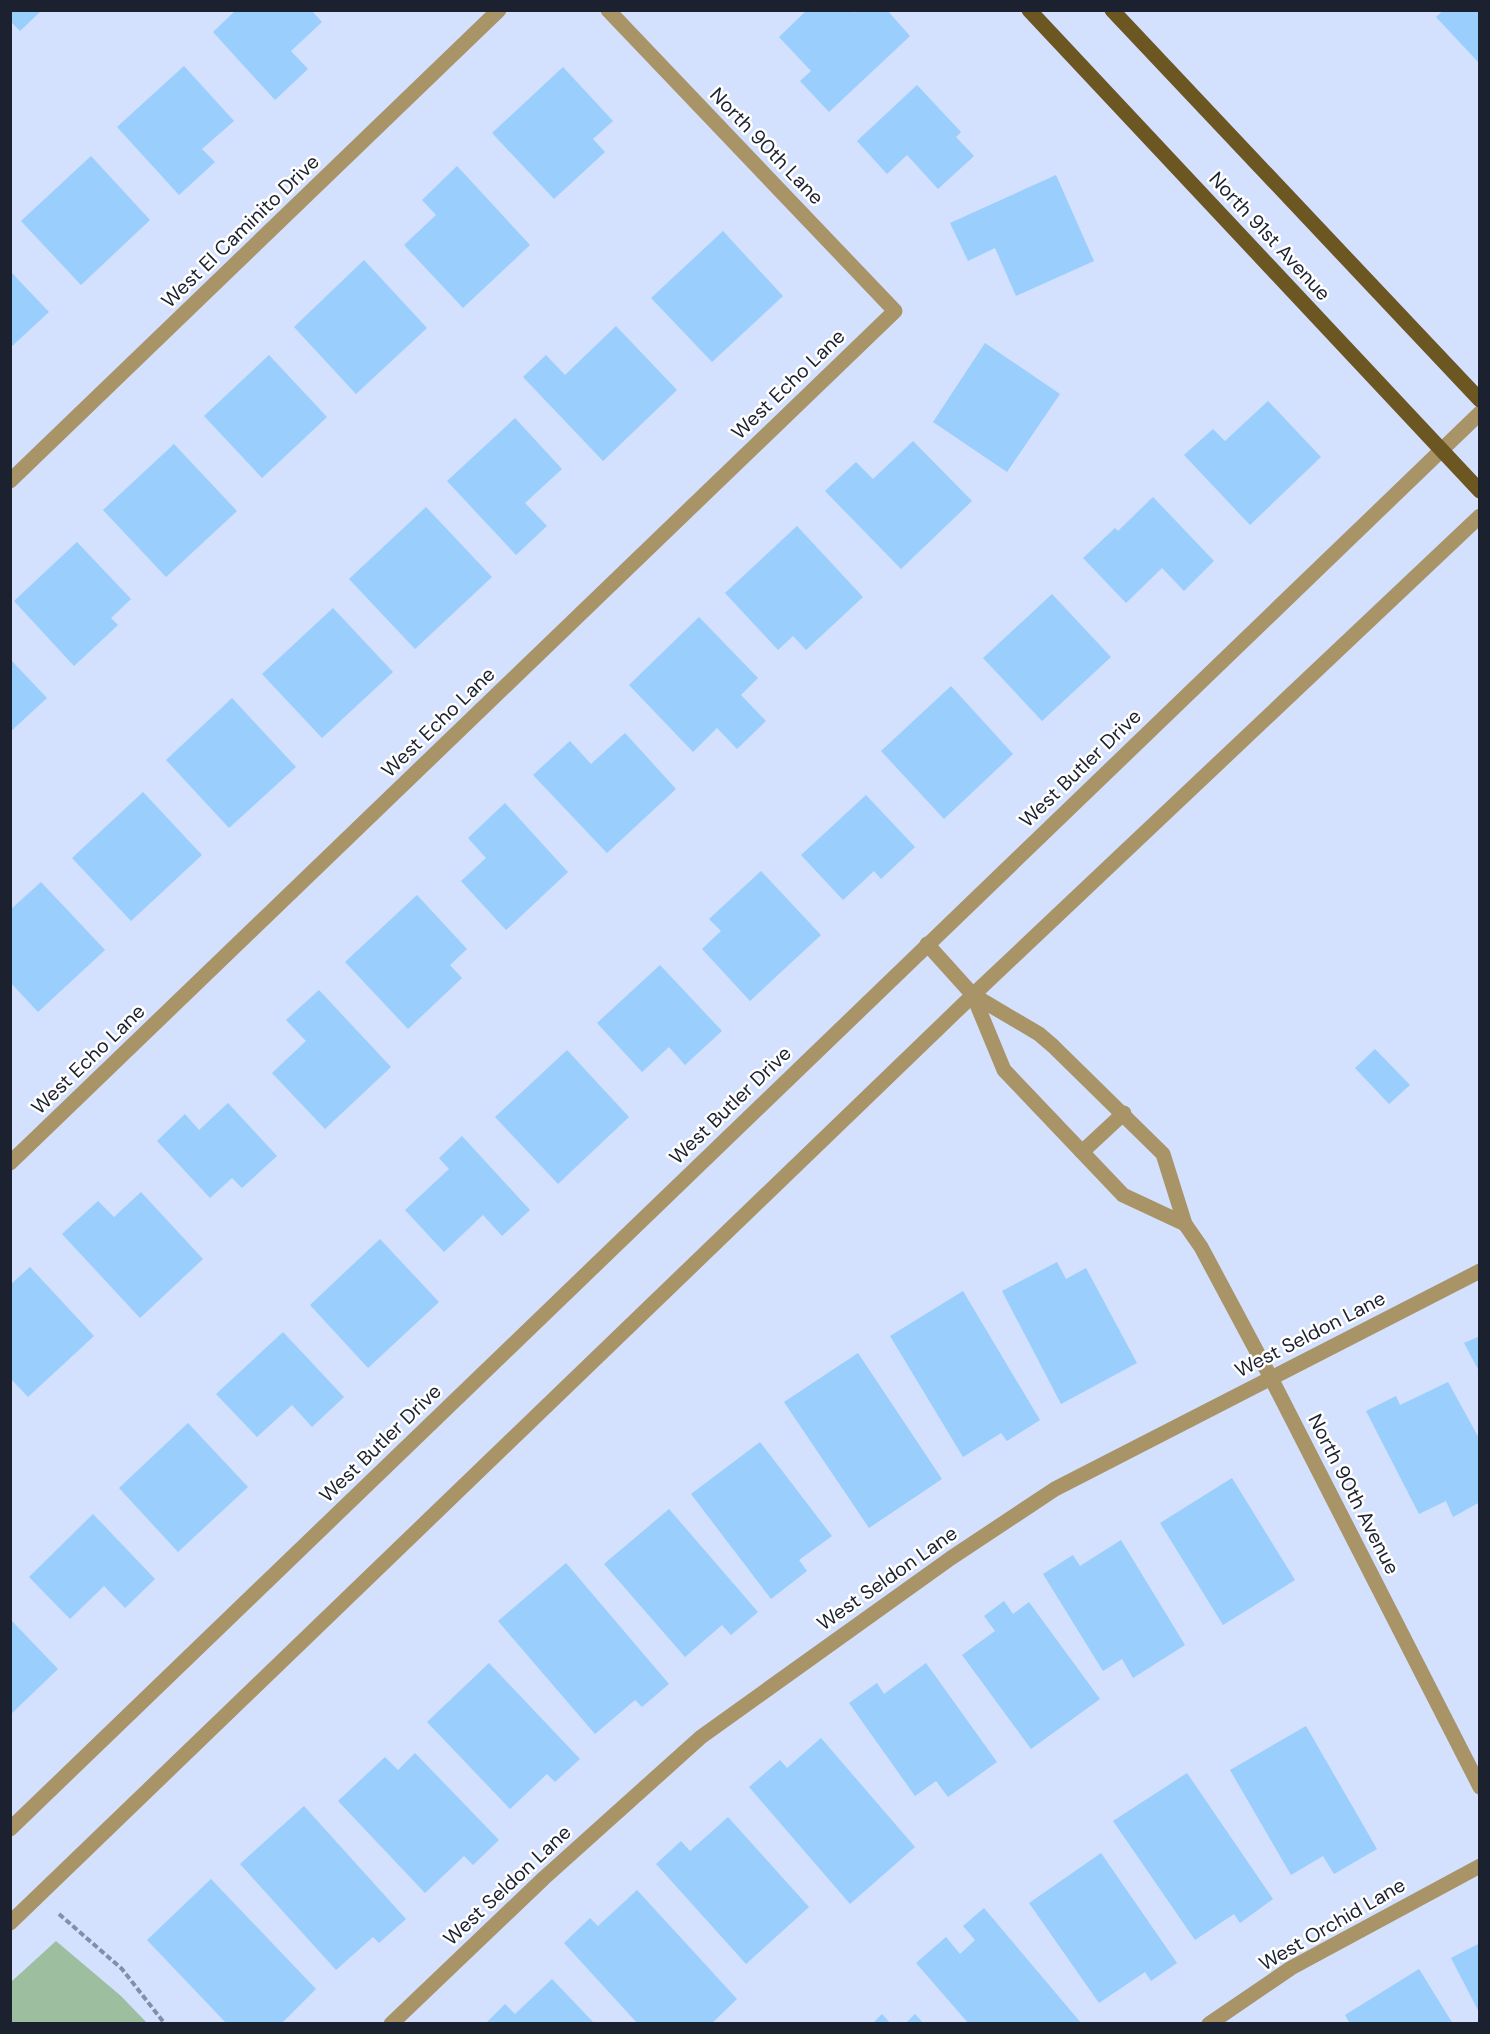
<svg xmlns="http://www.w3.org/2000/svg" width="1490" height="2034" font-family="'DM Sans',sans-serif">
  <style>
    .green { fill: #9ebf9f }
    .building { fill: #9acefd }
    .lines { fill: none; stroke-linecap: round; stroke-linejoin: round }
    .path { stroke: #848ea5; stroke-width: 4; stroke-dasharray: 6 3; stroke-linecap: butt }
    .minor { stroke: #a89467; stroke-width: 15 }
    .major { stroke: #6c5723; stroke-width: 15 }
    .labels { text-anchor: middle; stroke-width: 5; stroke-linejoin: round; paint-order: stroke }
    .street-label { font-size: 20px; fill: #1b212f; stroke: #fff }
  </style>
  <rect width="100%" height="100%" fill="#d3e0fe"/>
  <polygon class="green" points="56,1941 121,1996 147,2023 11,2023 11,1982"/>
  <g class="building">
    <polygon points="10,10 42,10 20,31 10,21"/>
    <polygon points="236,10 311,10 322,22 291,51 308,69 275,100 213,32"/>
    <polygon points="807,10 852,10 854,13 857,10 887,10 910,36 829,112 800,81 811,71 779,37"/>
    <polygon points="1444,10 1480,10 1480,64 1436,17"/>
    <polygon points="184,66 234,121 202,149 215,162 179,195 117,127"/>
    <polygon points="563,67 613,121 593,139 605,152 554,199 492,133"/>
    <polygon points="917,85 961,132 956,137 974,156 938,189 907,155 887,174 857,141"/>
    <polygon points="91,156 150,220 81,285 21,221"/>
    <polygon points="457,166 530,245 463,308 404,245 436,215 422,200"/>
    <polygon points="1056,175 1094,261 1016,296 995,248 968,261 950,223"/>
    <polygon points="723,231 783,296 712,362 651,298"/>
    <polygon points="364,260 427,328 356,394 294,327"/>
    <polygon points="10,271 49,312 10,348"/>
    <polygon points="616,326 677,390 603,461 523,377 546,355 565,375"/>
    <polygon points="985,343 1060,394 1007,472 933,422"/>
    <polygon points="269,355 327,417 262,478 204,416"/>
    <polygon points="1268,401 1321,457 1250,525 1184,455 1213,429 1225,441"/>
    <polygon points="515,418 562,469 525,503 547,526 516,555 447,481"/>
    <polygon points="913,441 972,501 901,569 825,491 856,462 873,479"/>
    <polygon points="174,444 237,511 166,577 103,510"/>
    <polygon points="1153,497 1214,561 1184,591 1162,568 1126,603 1083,558 1115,528 1118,531"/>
    <polygon points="426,507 492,577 415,649 349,579"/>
    <polygon points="797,526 863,597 806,650 793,636 778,650 725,593"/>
    <polygon points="77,542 131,599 111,618 118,625 74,666 14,601"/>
    <polygon points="1052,594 1111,657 1042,721 983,658"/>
    <polygon points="333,608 393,672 322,738 262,674"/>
    <polygon points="699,617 758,678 741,695 766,721 737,749 717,728 693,752 629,685"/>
    <polygon points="10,659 47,698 10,732"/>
    <polygon points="951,686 1013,754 944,819 881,751"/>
    <polygon points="232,698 296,767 229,828 166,760"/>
    <polygon points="625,733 676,789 607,853 533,775 570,741 591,764"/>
    <polygon points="143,792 202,855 131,921 72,858"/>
    <polygon points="866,795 915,847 881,879 874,871 843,900 801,855"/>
    <polygon points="505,803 568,872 506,930 461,881 486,858 468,838"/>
    <polygon points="761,871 821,935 750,1001 702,949 721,931 709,919"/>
    <polygon points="41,882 105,950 38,1012 10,982 10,910"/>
    <polygon points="417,895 467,949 450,965 462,978 408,1029 345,962"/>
    <polygon points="660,965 722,1031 685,1065 669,1047 642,1072 597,1023"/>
    <polygon points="319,990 391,1067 325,1129 272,1073 306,1041 286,1020"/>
    <polygon points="1375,1049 1410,1085 1389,1104 1355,1068"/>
    <polygon points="567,1050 629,1117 558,1184 495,1117"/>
    <polygon points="228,1103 277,1156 242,1188 232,1178 210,1198 157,1141 185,1114 199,1130"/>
    <polygon points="462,1136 530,1210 502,1236 483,1215 444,1252 405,1210 449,1169 439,1158"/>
    <polygon points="141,1192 203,1259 140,1318 62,1234 98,1201 114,1217"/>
    <polygon points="380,1239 439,1302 368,1368 310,1305"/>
    <polygon points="1057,1262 1066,1279 1086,1268 1137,1363 1061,1404 1002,1291"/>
    <polygon points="30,1267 94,1336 28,1397 10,1378 10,1285"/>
    <polygon points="963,1291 1040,1420 1007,1441 1001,1433 963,1457 890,1336"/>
    <polygon points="283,1332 344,1397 312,1427 292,1405 257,1437 216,1394"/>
    <polygon points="1480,1336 1480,1373 1464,1343"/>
    <polygon points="858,1353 942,1479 869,1528 784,1402"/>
    <polygon points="1448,1382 1480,1440 1480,1502 1453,1517 1446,1501 1419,1514 1366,1411 1396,1396 1400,1405"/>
    <polygon points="188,1423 248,1487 178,1552 119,1488"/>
    <polygon points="760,1442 832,1536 799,1560 807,1571 771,1599 691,1494"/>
    <polygon points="1232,1478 1295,1580 1223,1625 1160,1523"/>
    <polygon points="669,1509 758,1612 731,1635 722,1625 685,1657 604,1564"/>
    <polygon points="93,1514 155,1579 125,1608 104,1586 70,1619 29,1577"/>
    <polygon points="1121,1540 1185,1645 1133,1678 1122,1659 1103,1671 1043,1574 1073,1555 1080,1566"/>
    <polygon points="566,1563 669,1684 642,1707 635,1700 595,1734 498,1621"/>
    <polygon points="1004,1601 1013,1614 1029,1602 1100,1699 1031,1749 962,1655 995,1631 984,1616"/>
    <polygon points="10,1619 58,1669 10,1715"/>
    <polygon points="489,1663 580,1759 555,1782 547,1774 510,1809 427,1722"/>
    <polygon points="926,1663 997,1762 948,1797 936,1781 915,1796 849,1703 877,1683 884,1694"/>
    <polygon points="1306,1726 1377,1849 1334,1874 1323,1856 1291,1875 1230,1770"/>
    <polygon points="821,1738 915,1847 850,1904 749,1787 780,1760 787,1768"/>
    <polygon points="415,1753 499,1840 473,1865 464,1856 425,1893 338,1801 385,1757 398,1770"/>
    <polygon points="1187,1773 1273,1899 1240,1923 1234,1914 1195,1940 1113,1821"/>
    <polygon points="304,1806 406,1919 379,1943 373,1937 336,1970 240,1864"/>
    <polygon points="728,1817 809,1907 746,1964 656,1864 681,1841 690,1851"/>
    <polygon points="1101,1853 1177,1963 1151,1981 1145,1972 1099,2003 1029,1903"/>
    <polygon points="211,1879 316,1989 281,2024 227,2024 147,1940"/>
    <polygon points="637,1890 737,1999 711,2024 638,2024 564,1943 590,1918 598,1926"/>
    <polygon points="984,1908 1082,2024 969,2024 916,1963 946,1937 960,1954 975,1940 963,1926"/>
    <polygon points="1480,1943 1480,2014 1451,1958"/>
    <polygon points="1419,1969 1453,2024 1350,2024 1345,2015"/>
    <polygon points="552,1979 595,2024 485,2024 505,2004 515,2014"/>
    <polygon points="882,2014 891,2024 872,2024"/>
    <polygon points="915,2014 924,2024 905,2024"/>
  </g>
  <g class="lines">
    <polyline class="path" points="59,1914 122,1969 165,2024"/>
    <g class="minor">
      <polyline points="10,481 499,10"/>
      <polyline points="927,944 973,995 1039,1034 1053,1046 1163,1154 1185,1224 1201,1247 1271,1378 1480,1787"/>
      <polyline points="973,995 1004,1070 1123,1195 1185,1224"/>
      <polyline points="1082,1152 1124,1113"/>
      <polyline points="10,1163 895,311 608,10"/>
      <polyline points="10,1829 1480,413"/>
      <polyline points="10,1923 973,995 1480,516"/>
      <polyline points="391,2024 544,1878 701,1737 951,1558 1055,1489 1480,1271"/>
      <polyline points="1209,2024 1291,1968 1480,1866"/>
    </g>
    <g class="major">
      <polyline points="1029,10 1480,491"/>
      <polyline points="1112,10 1480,400"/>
    </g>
  </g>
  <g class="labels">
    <g class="street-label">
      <text transform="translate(767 146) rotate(46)" y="7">North 90th Lane</text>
      <text transform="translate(240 231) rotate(-44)" y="7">West El Caminito Drive</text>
      <text transform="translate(1270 236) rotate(47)" y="7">North 91st Avenue</text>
      <text transform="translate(788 384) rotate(-44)" y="7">West Echo Lane</text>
      <text transform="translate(438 722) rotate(-44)" y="7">West Echo Lane</text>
      <text transform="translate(1080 768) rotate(-44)" y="7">West Butler Drive</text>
      <text transform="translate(88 1059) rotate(-44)" y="7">West Echo Lane</text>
      <text transform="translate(730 1105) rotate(-44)" y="7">West Butler Drive</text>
      <text transform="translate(1310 1334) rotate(-27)" y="7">West Seldon Lane</text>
      <text transform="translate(380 1443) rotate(-44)" y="7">West Butler Drive</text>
      <text transform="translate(1354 1494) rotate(63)" y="7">North 90th Avenue</text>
      <text transform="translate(887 1578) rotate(-35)" y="7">West Seldon Lane</text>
      <text transform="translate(507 1885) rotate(-43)" y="7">West Seldon Lane</text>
      <text transform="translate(1332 1924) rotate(-30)" y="7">West Orchid Lane</text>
    </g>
  </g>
  <rect width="1490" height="2034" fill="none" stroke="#1b212f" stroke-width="24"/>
</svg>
